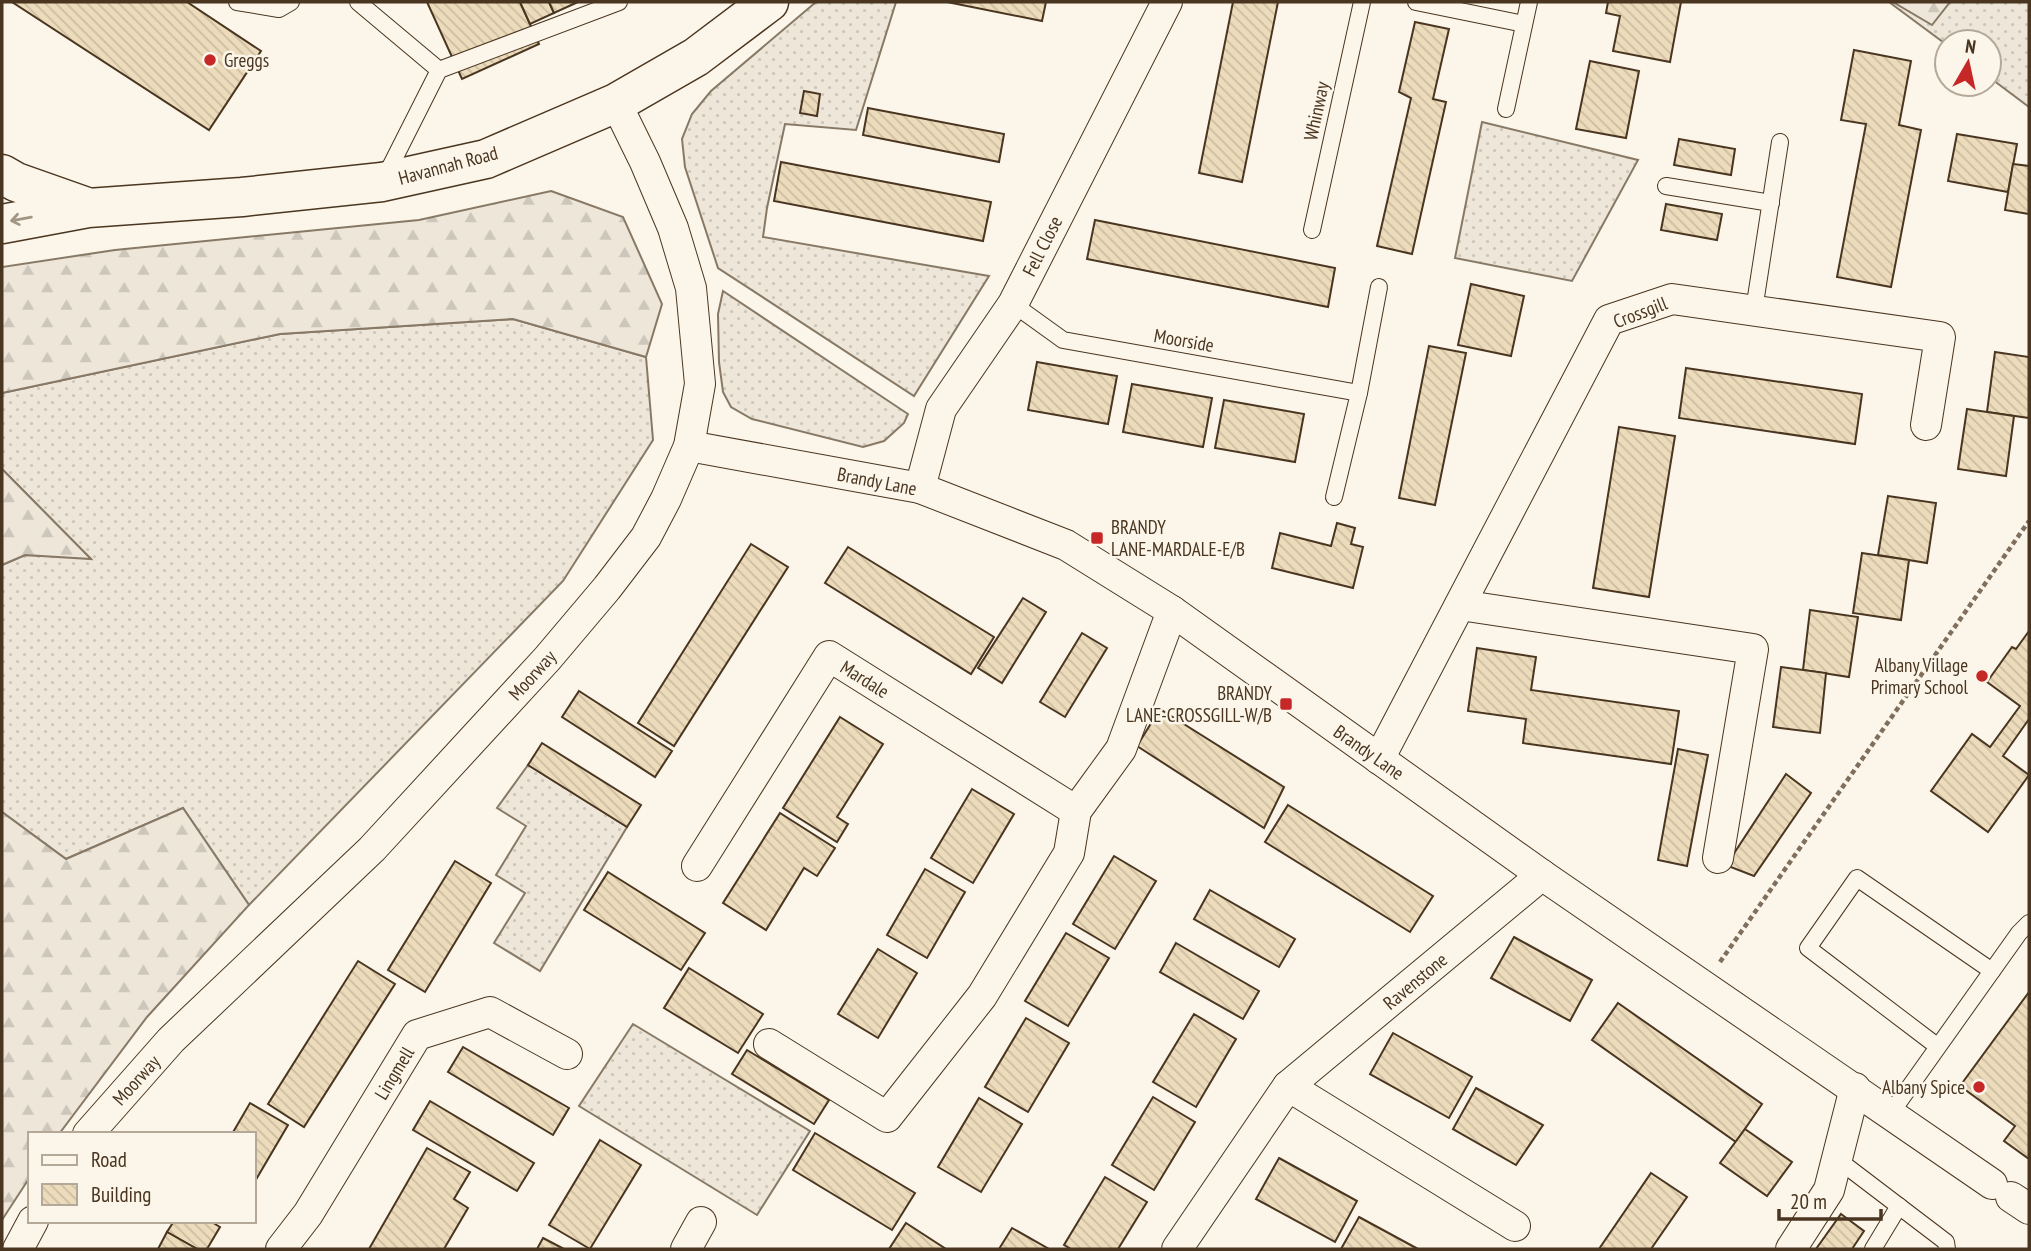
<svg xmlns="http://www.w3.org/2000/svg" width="2031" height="1251" font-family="'PT Sans Narrow',sans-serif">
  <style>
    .grass { fill: url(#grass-dots); stroke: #887966; stroke-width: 2 }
    .forest { fill: url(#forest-firs); stroke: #887966; stroke-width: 2 }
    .building { fill: url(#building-back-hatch); stroke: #4a3520; stroke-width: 2 }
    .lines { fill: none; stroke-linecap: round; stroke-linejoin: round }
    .lane-casing { stroke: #4a3520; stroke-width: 18 }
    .street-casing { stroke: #4a3520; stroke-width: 32 }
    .primary-casing { stroke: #4a3520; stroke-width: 41 }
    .path { stroke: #7f6f5c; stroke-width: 4.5; stroke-dasharray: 5 3.5; stroke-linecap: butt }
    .lane { stroke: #fbf6e9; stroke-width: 16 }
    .street { stroke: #fbf6e9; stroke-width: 30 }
    .primary { stroke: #fbf6e9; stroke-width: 38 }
    .oneway { stroke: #a29684 }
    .poi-dot { fill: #c62828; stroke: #fbf6e9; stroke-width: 2.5 }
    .labels { text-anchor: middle; stroke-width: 5; stroke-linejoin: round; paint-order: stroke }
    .poi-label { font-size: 19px; fill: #4a3520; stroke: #fbf6e9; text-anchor: end }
    .street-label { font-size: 19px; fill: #4a3520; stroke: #fbf6e9 }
  </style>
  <defs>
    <pattern id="grass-dots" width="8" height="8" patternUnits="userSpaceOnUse" patternTransform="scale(1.75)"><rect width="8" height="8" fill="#ede6d9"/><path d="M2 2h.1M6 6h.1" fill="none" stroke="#cdc6ba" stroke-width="1.8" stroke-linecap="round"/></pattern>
    <pattern id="forest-firs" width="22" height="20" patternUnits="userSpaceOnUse" patternTransform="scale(1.75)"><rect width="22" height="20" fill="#ede6d9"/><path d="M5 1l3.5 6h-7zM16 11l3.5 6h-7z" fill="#cdc6ba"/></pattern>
    <pattern id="building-back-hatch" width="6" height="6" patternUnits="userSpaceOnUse" patternTransform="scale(1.75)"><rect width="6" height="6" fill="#ecdcbc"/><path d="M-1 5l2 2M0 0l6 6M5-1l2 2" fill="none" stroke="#ccbda1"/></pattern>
  </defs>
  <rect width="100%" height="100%" fill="#fbf6e9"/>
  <g class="grass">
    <polygon points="816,2 896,2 856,130 785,124 767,208 763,237 989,276 914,396 718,268 685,167 682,139 692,114 711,91"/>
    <polygon points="1889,2 2029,2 2029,107 1989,77 1989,42 1947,42 1947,45"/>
    <polygon points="1482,122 1638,160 1572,281 1455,258"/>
    <polygon points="723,291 908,414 904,423 884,441 863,447 752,419 731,407 723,392 719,362 718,314"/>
    <polygon points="513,319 646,357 653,440 563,581 249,905 183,808 66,859 2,812 2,565 25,555 90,558 2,469 2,393 280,334"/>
    <polygon points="528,765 627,827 540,971 494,943 525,893 496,875 526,826 497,808"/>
    <polygon points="633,1024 810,1131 757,1215 579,1106"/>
  </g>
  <g class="forest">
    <polygon points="1893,2 1950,2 1932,25"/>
    <polygon points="551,191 623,217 662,304 646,357 513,319 280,334 2,393 2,267 115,250 419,220"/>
    <polygon points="2,469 91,559 25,555 2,565"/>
    <polygon points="183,808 249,905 147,1017 59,1134 30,1134 30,1177 2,1220 2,812 66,859"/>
  </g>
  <g class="building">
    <polygon points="12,2 187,2 261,51 209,130"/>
    <polygon points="427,2 520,2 539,44 462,79"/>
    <polygon points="520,2 549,2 554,13 530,24"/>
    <polygon points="549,2 578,2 554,13"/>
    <polygon points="947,2 1046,2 1042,21"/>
    <polygon points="1233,2 1278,2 1242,182 1199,173"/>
    <polygon points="1608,2 1681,2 1670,62 1613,51 1620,16 1606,13"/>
    <polygon points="1415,22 1449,29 1433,99 1446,102 1412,254 1377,246 1411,98 1399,92"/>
    <polygon points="1854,50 1911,61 1899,125 1921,130 1891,287 1837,277 1866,124 1841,120"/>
    <polygon points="1590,61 1639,71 1626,138 1576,129"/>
    <polygon points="804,91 820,94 817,116 800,113"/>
    <polygon points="868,108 1004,134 999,162 863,135"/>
    <polygon points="1957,134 2017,144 2008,192 1948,181"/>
    <polygon points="1679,139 1735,149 1731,175 1674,165"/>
    <polygon points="781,162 991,202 983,241 774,201"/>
    <polygon points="2013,164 2029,166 2029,214 2005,210"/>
    <polygon points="1666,204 1722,214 1717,240 1661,230"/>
    <polygon points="1095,220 1335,268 1328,307 1087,259"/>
    <polygon points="1471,284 1524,296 1511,356 1458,345"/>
    <polygon points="1429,346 1466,353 1435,505 1399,498"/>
    <polygon points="1995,352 2029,357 2029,418 1987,412"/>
    <polygon points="1037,362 1117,376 1108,424 1028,410"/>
    <polygon points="1686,368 1862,394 1855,444 1679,418"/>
    <polygon points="1132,384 1212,398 1203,447 1123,432"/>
    <polygon points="1224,400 1304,414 1295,462 1215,448"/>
    <polygon points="1967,409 2014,416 2006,476 1958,469"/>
    <polygon points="1619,427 1675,436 1649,597 1593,588"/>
    <polygon points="1888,496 1936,503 1927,563 1878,555"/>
    <polygon points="1337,523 1355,528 1351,544 1363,547 1353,588 1272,568 1280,533 1331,546"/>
    <polygon points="751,544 788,567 674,746 638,723"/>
    <polygon points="848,547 994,637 971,674 825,583"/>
    <polygon points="1862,553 1909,560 1901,620 1853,613"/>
    <polygon points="1023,598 1046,612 1002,683 978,668"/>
    <polygon points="1810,610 1858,617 1849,677 1803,670"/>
    <polygon points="2029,631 2029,719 2003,756 2029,775 1988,832 1931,791 1972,734 1990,747 2020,706 1987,682 2012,647 2016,649"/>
    <polygon points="1082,633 1107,648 1065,717 1040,702"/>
    <polygon points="1477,648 1536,657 1531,690 1679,711 1671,764 1523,743 1526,719 1468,711"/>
    <polygon points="1781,667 1826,673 1820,733 1773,727"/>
    <polygon points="579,691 672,751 655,777 562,717"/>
    <polygon points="1160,709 1284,787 1264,828 1137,746"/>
    <polygon points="840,717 883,744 837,817 848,824 837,842 783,808"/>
    <polygon points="542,743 641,805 627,827 528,765"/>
    <polygon points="1678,749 1708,755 1687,866 1658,860"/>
    <polygon points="1786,774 1811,793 1754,876 1728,866 1731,858"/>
    <polygon points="972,789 1014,814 973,883 931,858"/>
    <polygon points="1288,805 1433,896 1410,932 1265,842"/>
    <polygon points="780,813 835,848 817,876 804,868 766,930 723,903"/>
    <polygon points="1114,856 1156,881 1115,949 1073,924"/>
    <polygon points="455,861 491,883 425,992 388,970"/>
    <polygon points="925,869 965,892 927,958 887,935"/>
    <polygon points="608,872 705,933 681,970 584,910"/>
    <polygon points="1210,890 1295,939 1279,967 1194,919"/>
    <polygon points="1066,933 1109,958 1068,1026 1025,1001"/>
    <polygon points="1514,937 1592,980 1570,1021 1491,978"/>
    <polygon points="1176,943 1259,991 1243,1019 1160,972"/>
    <polygon points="878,949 917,973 878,1038 838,1014"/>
    <polygon points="358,961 395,984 304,1127 268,1104"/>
    <polygon points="689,968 763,1014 738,1053 664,1008"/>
    <polygon points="2029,992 2029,1159 2004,1141 2015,1126 1960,1086"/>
    <polygon points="1618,1003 1762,1104 1736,1142 1592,1040"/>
    <polygon points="1194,1014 1236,1039 1196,1107 1153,1082"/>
    <polygon points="1026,1018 1069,1043 1028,1112 985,1087"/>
    <polygon points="1393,1033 1472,1077 1449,1118 1370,1074"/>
    <polygon points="463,1047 569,1108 553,1135 448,1072"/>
    <polygon points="747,1050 829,1100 814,1124 732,1074"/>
    <polygon points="1476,1088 1543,1125 1516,1165 1453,1129"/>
    <polygon points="1153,1097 1195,1122 1154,1190 1112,1165"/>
    <polygon points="979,1098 1022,1124 981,1192 938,1167"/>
    <polygon points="430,1101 534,1163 517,1191 413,1130"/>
    <polygon points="250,1103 288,1125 254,1183 254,1134 232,1134"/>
    <polygon points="1745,1129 1792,1162 1767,1196 1720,1163"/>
    <polygon points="815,1133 915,1193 892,1230 793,1170"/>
    <polygon points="600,1140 641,1165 590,1249 549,1225"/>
    <polygon points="427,1148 470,1172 454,1199 468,1208 444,1249 369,1249"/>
    <polygon points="1279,1158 1357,1201 1335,1242 1256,1199"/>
    <polygon points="1651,1173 1687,1197 1651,1249 1599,1249"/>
    <polygon points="1105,1177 1147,1202 1118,1249 1071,1249 1064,1245"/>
    <polygon points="1841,1214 1864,1231 1852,1249 1816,1249"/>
    <polygon points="1359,1217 1418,1249 1341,1249"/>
    <polygon points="174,1221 210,1221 220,1227 207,1249 197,1249 167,1232"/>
    <polygon points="906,1223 946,1249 889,1249"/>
    <polygon points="1012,1228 1049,1249 999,1249"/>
    <polygon points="167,1232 197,1249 158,1249"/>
    <polygon points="543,1238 564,1249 537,1249"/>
  </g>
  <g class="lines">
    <g class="lane-casing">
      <g id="lane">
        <polyline points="237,2 279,9 291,2"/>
        <polyline points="358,2 439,70"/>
        <polyline points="1416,2 1524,24"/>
        <polyline points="1506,109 1529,2"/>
        <polyline points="385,177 439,70 619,2"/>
        <polyline points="1666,186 1771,203"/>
        <polyline points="1312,230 1362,2"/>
        <polyline points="1013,304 1063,340 1359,393"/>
        <polyline points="1754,310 1780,142"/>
        <polyline points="1334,497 1359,393 1379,287"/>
        <polyline points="1937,1046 1808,948 1857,878 1992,971"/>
        <polyline points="1891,1113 2019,933 2029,923"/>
        <polyline points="1837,1159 1946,1242 1947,1249"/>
        <polyline points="1873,1249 1899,1206"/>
      </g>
    </g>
    <g class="street-casing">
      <g id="street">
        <polyline points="689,446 920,488 1066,545 1172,611 1542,875 1992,1184"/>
        <polyline points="920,488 941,409 1013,304 1167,2"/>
        <polyline points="1460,605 1753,649 1718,858"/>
        <polyline points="1379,759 1609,320 1672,299 1940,337 1926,425"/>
        <polyline points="697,866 829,656 1076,811"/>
        <polyline points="769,1044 887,1117 982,996 1069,853 1076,811 1121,749 1172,611"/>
        <polyline points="1288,1086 1515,1226"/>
        <polyline points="88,1134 171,1040 372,849 547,659 607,588 646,537 666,499 689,446 700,384 691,288 673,228 645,162 616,103"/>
        <polyline points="2011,1197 2029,1209"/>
        <polyline points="18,1249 33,1221"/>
        <polyline points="281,1249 308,1214 417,1035 490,1012 567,1054"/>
        <polyline points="686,1249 701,1222"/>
        <polyline points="1177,1249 1288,1086 1542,875"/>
        <polyline points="1791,1249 1829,1190 1855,1088"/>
      </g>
    </g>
    <g class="primary-casing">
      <g id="primary">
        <polyline points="2,174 16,182 84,206"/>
        <polyline points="2,224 88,208 242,197 382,182 486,159 616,103 696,57 769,2"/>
      </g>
    </g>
    <polyline class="path" points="1720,962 2029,521"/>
    <use href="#lane" class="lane"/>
    <use href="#street" class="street"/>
    <use href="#primary" class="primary"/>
  </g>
  <defs><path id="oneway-shaft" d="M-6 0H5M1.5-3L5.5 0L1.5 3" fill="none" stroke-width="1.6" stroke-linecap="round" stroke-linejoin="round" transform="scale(1.75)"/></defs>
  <use class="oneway" href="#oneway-shaft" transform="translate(21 219) rotate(170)"/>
  <g class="poi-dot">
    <circle cx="210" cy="60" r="7"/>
    <rect x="1090" y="531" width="14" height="14" rx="3.5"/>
    <circle cx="1982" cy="676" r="7"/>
    <rect x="1279" y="697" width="14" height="14" rx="3.5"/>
    <circle cx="1979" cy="1087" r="7"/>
  </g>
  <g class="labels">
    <g class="poi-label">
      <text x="224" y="67" text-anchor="start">Greggs</text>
      <text x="1111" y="534" text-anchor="start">BRANDY<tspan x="1111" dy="22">LANE-MARDALE-E/B</tspan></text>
      <text x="1968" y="672">Albany Village<tspan x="1968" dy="22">Primary School</tspan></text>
      <text x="1272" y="700">BRANDY<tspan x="1272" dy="22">LANE-CROSSGILL-W/B</tspan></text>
      <text x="1965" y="1094">Albany Spice</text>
    </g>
    <g class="street-label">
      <text transform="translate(1316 111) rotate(-78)" y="7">Whinway</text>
      <text transform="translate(448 165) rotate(-15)" y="7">Havannah Road</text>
      <text transform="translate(1042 246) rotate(-63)" y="7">Fell Close</text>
      <text transform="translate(1640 312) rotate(-21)" y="7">Crossgill</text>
      <text transform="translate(1184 340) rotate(10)" y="7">Moorside</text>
      <text transform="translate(877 481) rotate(11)" y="7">Brandy Lane</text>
      <text transform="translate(532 675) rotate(-48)" y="7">Moorway</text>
      <text transform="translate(865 679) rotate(32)" y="7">Mardale</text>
      <text transform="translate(1369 752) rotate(35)" y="7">Brandy Lane</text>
      <text transform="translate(1415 981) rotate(-40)" y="7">Ravenstone</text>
      <text transform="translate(394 1073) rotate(-59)" y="7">Lingmell</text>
      <text transform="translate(136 1080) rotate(-48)" y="7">Moorway</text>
    </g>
  </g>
  <rect width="2031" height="1251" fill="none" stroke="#4a3520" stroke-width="7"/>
  <rect x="28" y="1132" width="228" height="91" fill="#fbf6e9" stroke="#b4a999" stroke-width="2"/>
  <rect x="42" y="1155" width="35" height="10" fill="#fbf6e9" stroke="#b4a999" stroke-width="2"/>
  <text x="91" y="1167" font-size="21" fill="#4a3520">Road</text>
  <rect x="42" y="1184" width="35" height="21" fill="url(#building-back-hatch)" stroke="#b4a999" stroke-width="2"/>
  <text x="91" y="1202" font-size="21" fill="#4a3520">Building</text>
  <g transform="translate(1968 63) rotate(9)"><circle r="33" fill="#fbf6e9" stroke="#b4a999" stroke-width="2"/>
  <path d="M0-5L12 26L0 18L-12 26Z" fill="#c62828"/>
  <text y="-10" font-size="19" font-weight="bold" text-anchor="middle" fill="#4a3520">N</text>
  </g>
  <path d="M1779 1209v10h102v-10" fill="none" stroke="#4a3520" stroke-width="3.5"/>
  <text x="1790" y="1209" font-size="21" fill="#4a3520" stroke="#fbf6e9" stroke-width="5" paint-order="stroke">20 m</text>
</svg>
